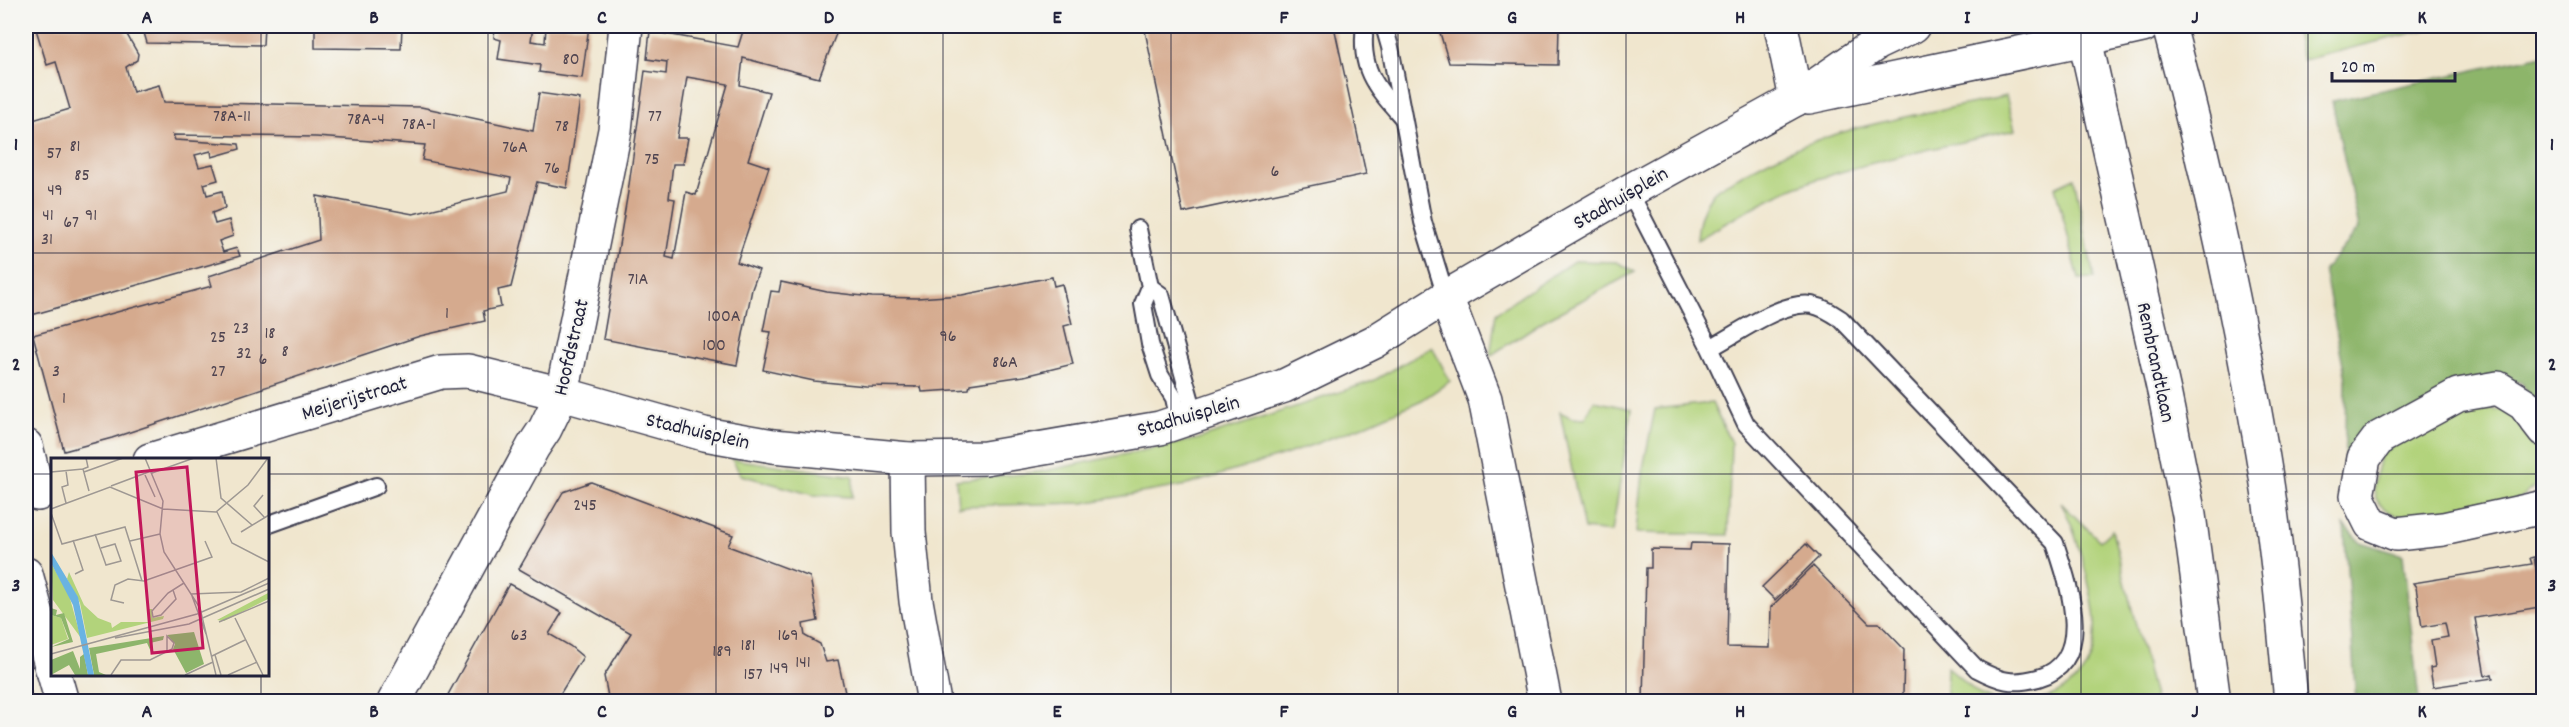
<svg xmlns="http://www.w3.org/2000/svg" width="2569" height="727" font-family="Dekko,sans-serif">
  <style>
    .green { fill: #b2d37b; stroke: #6a7a5b; stroke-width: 1.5 }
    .forest { fill: #8db56b; stroke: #586c53; stroke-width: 1.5 }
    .building { fill: #d5aa8e; fill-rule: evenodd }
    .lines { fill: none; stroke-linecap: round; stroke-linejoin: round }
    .street-tunnel { stroke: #c7bfb1; stroke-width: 33; stroke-dasharray: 33 16; stroke-linecap: butt }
    .lane-casing { stroke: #413f51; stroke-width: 20 }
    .street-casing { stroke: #413f51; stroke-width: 36 }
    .secondary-casing { stroke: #413f51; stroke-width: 36 }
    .lane { stroke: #fff; stroke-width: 16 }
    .street { stroke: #fff; stroke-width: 33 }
    .secondary { stroke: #fff; stroke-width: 33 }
    .grid { fill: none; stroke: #22223b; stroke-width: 1.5; stroke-opacity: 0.55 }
    .labels { text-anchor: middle; stroke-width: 4.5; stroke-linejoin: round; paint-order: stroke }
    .number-label { font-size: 18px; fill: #4f4450 }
    .street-label { font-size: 21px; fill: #22223b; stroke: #f6f6f2 }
    .inset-road { fill: none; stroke: #9e9893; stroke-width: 1.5 }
    .view { fill: #c2185b; fill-opacity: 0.15; stroke: #c2185b; stroke-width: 3 }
    .inset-edge { fill: none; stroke: #22223b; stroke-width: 3 }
    .neatline { fill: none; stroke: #22223b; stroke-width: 2 }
    .grid-label { font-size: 20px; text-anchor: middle; font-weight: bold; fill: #22223b }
  </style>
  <rect width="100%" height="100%" fill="#f6f6f2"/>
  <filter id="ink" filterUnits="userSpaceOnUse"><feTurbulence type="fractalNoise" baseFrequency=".0167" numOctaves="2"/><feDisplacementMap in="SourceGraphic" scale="12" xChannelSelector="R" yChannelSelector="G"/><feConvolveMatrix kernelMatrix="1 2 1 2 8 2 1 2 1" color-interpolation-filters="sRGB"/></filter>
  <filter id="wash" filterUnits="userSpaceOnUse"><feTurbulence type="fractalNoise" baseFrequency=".008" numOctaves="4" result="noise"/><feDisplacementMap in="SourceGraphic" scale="24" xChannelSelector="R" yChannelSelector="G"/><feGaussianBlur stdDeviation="1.35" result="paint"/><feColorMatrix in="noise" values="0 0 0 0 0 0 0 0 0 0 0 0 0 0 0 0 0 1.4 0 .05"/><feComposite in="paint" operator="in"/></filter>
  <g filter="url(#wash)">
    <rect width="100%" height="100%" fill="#f0e6ce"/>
    <g class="green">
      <polygon points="2294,26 2440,26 2303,60"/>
      <path d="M2006,96l9,34c-67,15 -135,29 -200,50 -42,13 -80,38 -118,60 1,-17 5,-33 16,-47 5,-7 19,-12 27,-17 80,-50 176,-59 266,-80z"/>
      <polygon points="2074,178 2094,278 2079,279 2055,187"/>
      <polygon points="1574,261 1617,262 1635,272 1543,321 1490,356 1496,313"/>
      <polygon points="1432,347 1450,381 1422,400 1363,426 1285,455 1187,485 1083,503 958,506 956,480 1040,472 1198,439 1373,381"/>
      <polygon points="1594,401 1632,409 1612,532 1584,529 1560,412 1572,418 1585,419"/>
      <polygon points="1712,403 1731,443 1728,535 1636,533 1642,473 1655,409"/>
      <path d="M2481,408l22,2 17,11 20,35 1,12 -7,19 -16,12 -114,19c-40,-13 -31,-32 -23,-66l77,-42z"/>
      <polygon points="732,459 853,476 852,497 813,495 741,475"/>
      <path d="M2061,503l39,38 12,-11 43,171h-118c69,-21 64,-70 49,-128 -7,-24 -12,-47 -25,-70z"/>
      <polygon points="1947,667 1981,696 1994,701 1946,701"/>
    </g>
    <g class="forest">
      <polygon points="2543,55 2543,415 2521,382 2476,380 2344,485 2346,379 2324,270 2359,228 2332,101"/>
      <polygon points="2344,525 2360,542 2403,555 2419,701 2356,701"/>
    </g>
    <g id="blocks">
      <g class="building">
        <polygon points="35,26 122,26 138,54 137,60 126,67 133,92 159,85 164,102 421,107 533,131 539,93 580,99 567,188 537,182 511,287 498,290 501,307 483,311 485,321 420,336 112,438 64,451 33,335 212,286 209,276 319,240 317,196 413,214 508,191 511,178 422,160 425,145 316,137 173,135 175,140 239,144 240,149 212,157 211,151 195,155 199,167 213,164 218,180 204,184 207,195 222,191 225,208 212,213 215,224 229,220 233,236 219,241 223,252 237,248 240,256 28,316 26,307 26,122 70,109 56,62 47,65"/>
        <polygon points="142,26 264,26 263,45 147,43"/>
        <polygon points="315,26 402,26 401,49 315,48"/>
        <polygon points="495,26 533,26 531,41 545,43 546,26 589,26 582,78 539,72 540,65 498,59 501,40 494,38"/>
        <path d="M740,26h99l-20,52 -76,-20 -3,27 29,7 -21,68 21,7 -32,95 22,8 -7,19 -15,76 -134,-26 25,-147 17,-121 21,3 1,-12 -20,-3 3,-28 88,16 5,-16 -4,-1zM687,77l41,7 -32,111 -10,-3 -12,67 -8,-2 9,-58 -6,-1 4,-34h10l5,-26h-11z"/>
        <polygon points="1144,26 1334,26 1366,174 1183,213"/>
        <polygon points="1438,26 1559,26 1558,65 1449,63"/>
        <polygon points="1052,277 1054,286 1062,284 1072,324 1064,326 1073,364 1024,376 970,384 969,389 922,392 921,387 866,386 814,381 763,370 771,332 763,331 771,291 779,292 781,282 827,292 872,297 917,298 962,295"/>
        <polygon points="591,482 733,535 728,546 810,577 818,621 803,624 805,636 820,644 826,662 838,660 847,702 609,702 604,676 631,633 519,569 563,492"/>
        <polygon points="1691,543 1729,544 1727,647 1770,648 1771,607 1813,566 1869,623 1879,623 1904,649 1903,694 1897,702 1643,702 1646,568 1651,568 1651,549 1690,550"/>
        <polygon points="1806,544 1819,557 1775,600 1762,587"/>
        <polygon points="2534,557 2544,617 2541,617 2539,607 2475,618 2485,676 2492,674 2493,678 2433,687 2430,668 2435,667 2431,640 2448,637 2445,623 2422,627 2416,587 2413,583 2532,564 2530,558"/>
        <polygon points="509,584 562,613 549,634 570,646 583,657 560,694 572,702 444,702"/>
        <polygon points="26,621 40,663 26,669"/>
        <polygon points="26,679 30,690 34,702 26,702"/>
        <polygon points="2544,696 2544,702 2517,702 2517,700"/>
      </g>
    </g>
  </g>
  <g filter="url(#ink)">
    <use href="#blocks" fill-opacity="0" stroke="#413f51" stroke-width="1.5"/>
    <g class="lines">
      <polyline class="street-tunnel" points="26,692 30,690"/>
      <g class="lane-casing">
        <g id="lane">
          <path d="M1365,26c-6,44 11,61 38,92"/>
          <polyline points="1384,26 1390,47 1423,222 1446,297"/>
          <path d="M1629,191l81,157 36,76 231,245c23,12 35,16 61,9 59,-17 30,-95 17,-135l-214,-224c-9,-6 -18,-12 -29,-14 -30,-5 -75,29 -102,43"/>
          <polyline points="1138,229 1150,287 1143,304 1150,344 1160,375 1174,398 1179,421"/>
          <polyline points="1150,287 1161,295 1195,416"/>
          <polyline points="267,525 376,486"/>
        </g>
      </g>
      <g class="street-casing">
        <g id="street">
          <polyline points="1781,26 1796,99"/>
          <polyline points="1809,97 2085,39"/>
          <polyline points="1446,297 1485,399 1545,702"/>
          <polyline points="2544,430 2524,404 2498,388 2458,395 2379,438 2364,458 2357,496 2371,524 2396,534 2443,529 2544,507"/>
          <polyline points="26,446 38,494"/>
          <polyline points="908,459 909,532 916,601 934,702"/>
          <polyline points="150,460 441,372 468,371 562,394 704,434 773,446 908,459 985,458 1160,428 1284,386 1374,342 1446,297 1629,191 1796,99 1877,43 1913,26"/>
          <polyline points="26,574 52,669"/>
          <polyline points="54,674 62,702"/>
          <polyline points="394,702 533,447 545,429 562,394 615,130 626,26"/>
        </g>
      </g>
      <g class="secondary-casing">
        <g id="secondary">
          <polyline points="2082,26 2165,396 2189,515 2214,702"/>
          <path d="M2169,26c36,134 66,271 90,409 16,88 24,177 32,267"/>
          <polyline points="2085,39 2143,26"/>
        </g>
      </g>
      <use href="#lane" class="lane"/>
      <use href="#street" class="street"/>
      <use href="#secondary" class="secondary"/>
    </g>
  </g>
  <path class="grid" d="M261,26v434M488,26v676M716,26v676M943,26v676M1171,26v676M1398,26v676M1626,26v676M1853,26v676M2081,26v676M2308,26v676M26,253h2518M26,474h26M267,474h2277M261,674v28"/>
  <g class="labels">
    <g class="number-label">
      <text x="571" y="64">80</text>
      <text x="232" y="121">78A-11</text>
      <text x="655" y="121">77</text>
      <text x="366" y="124">78A-4</text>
      <text x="419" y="129">78A-1</text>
      <text x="562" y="131">78</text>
      <text x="75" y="151">81</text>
      <text x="515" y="152">76A</text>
      <text x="54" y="158">57</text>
      <text x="652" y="164">75</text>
      <text x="552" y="173">76</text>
      <text x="1275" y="176">6</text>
      <text x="82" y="180">85</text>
      <text x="55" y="195">49</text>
      <text x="48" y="220">41</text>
      <text x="91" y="220">91</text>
      <text x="71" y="227">67</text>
      <text x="47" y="244">31</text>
      <text x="638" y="284">71A</text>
      <text x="447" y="318">1</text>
      <text x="724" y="321">100A</text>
      <text x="241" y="333">23</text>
      <text x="270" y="338">18</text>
      <text x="948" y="341">96</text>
      <text x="218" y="342">25</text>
      <text x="714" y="350">100</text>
      <text x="285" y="356">8</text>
      <text x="244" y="358">32</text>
      <text x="263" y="364">6</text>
      <text x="1005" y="367">86A</text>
      <text x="56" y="376">3</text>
      <text x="218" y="376">27</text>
      <text x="64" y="403">1</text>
      <text x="585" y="510">245</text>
      <text x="519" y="640">63</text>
      <text x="788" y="640">169</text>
      <text x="748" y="650">181</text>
      <text x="722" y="656">189</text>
      <text x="803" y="667">141</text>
      <text x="779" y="673">149</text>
      <text x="753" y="679">157</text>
    </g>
    <g class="street-label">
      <text transform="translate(1620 197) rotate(-30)" y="7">Stadhuisplein</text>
      <text transform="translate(570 347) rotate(-77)" y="7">Hoofdstraat</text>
      <text transform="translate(2157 362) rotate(78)" y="7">Rembrandtlaan</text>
      <text transform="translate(354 397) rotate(-17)" y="7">Meijerijstraat</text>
      <text transform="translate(1188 415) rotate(-16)" y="7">Stadhuisplein</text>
      <text transform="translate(698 430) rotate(13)" y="7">Stadhuisplein</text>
    </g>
  </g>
  <g transform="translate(51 458)">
    <rect width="218" height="218" fill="#f0e6ce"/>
    <path d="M0,105l18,32 12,43 -28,-38zM18,114l15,33 14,13 13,5 1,5 9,-6h28v-13h3v9l12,-2 -1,3 -76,19 -7,-35 -13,-24zM217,135v6l-44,22 -7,-1zM0,157l10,3 7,21 -17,6z" fill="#b2d37b"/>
    <path d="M0,150l6,2 -1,5 8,-2 9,29 -22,5 18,-8 -8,-21 -10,-3zM143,174l10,32 -18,9 -13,-24 2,-5 -8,-9zM113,178l-1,4 -13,3 1,9 -4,-9 -51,11 3,18 7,3h-12l-5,-27zM22,193l7,18v-12l4,-3 4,21h-13l-6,-10 -18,10v-15z" fill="#8db56b"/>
    <path d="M0,94l27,45 16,78h-6l-15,-70 -22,-42z" fill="#6ab3e2"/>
    <path class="inset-road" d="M35,0l2,9 -5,2 6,22M94,0l18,43 -3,33 4,18 36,56 16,67M165,0l5,40 31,27M0,14l32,-3M33,14l39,-14M101,15l42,-15M94,17l10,22M60,28l40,-15M212,37l-9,11 11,12M15,45l-4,-16 6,-2 -2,-14M0,51l59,-22 53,22 53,3 32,-27 20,-27M166,54l15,31 37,19M0,55l11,31 63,-17 17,54M190,74l28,-17M44,76l11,31 15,-4 -6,-17 -14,4M22,82l10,30 -8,4M79,83l30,-7M122,132l3,9 -15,16 -8,2 -1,-6 16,-18 16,-10M140,136l50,-2 28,-14M141,138l14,38M73,145l-13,-3 4,-15 13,-6 16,2 68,-24 -7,-16M184,160l28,57M168,164l50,-21M64,180l74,-14 80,-35M0,196l146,-40 72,-31M164,197l6,20M161,198l33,-16M60,217l10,-15h29l22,-11 2,-6 -7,-7v15M134,217l28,-13M177,217l29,-13"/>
    <path class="view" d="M136,9l16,181 -51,5 -16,-181z"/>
    <rect width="218" height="218" class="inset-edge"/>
  </g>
  <rect width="2569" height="727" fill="none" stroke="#f6f6f2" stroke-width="66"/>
  <path d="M2332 72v9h123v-9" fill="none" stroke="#22223b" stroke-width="3"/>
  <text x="2341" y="72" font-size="18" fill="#22223b" stroke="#f6f6f2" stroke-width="4.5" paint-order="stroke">20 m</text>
  <rect x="33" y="33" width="2503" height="661" class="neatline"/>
  <g class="grid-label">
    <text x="147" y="23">A</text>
    <text x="374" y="23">B</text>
    <text x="602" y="23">C</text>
    <text x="829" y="23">D</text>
    <text x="1057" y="23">E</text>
    <text x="1284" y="23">F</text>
    <text x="1512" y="23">G</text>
    <text x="1740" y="23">H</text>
    <text x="1967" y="23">I</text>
    <text x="2195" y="23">J</text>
    <text x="2422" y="23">K</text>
    <text x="16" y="150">1</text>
    <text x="2552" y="150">1</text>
    <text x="16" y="370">2</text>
    <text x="2552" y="370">2</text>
    <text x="16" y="591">3</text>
    <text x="2552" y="591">3</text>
    <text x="147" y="717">A</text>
    <text x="374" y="717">B</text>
    <text x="602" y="717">C</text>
    <text x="829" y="717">D</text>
    <text x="1057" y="717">E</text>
    <text x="1284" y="717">F</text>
    <text x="1512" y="717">G</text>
    <text x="1740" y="717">H</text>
    <text x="1967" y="717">I</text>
    <text x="2195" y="717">J</text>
    <text x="2422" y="717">K</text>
  </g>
</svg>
